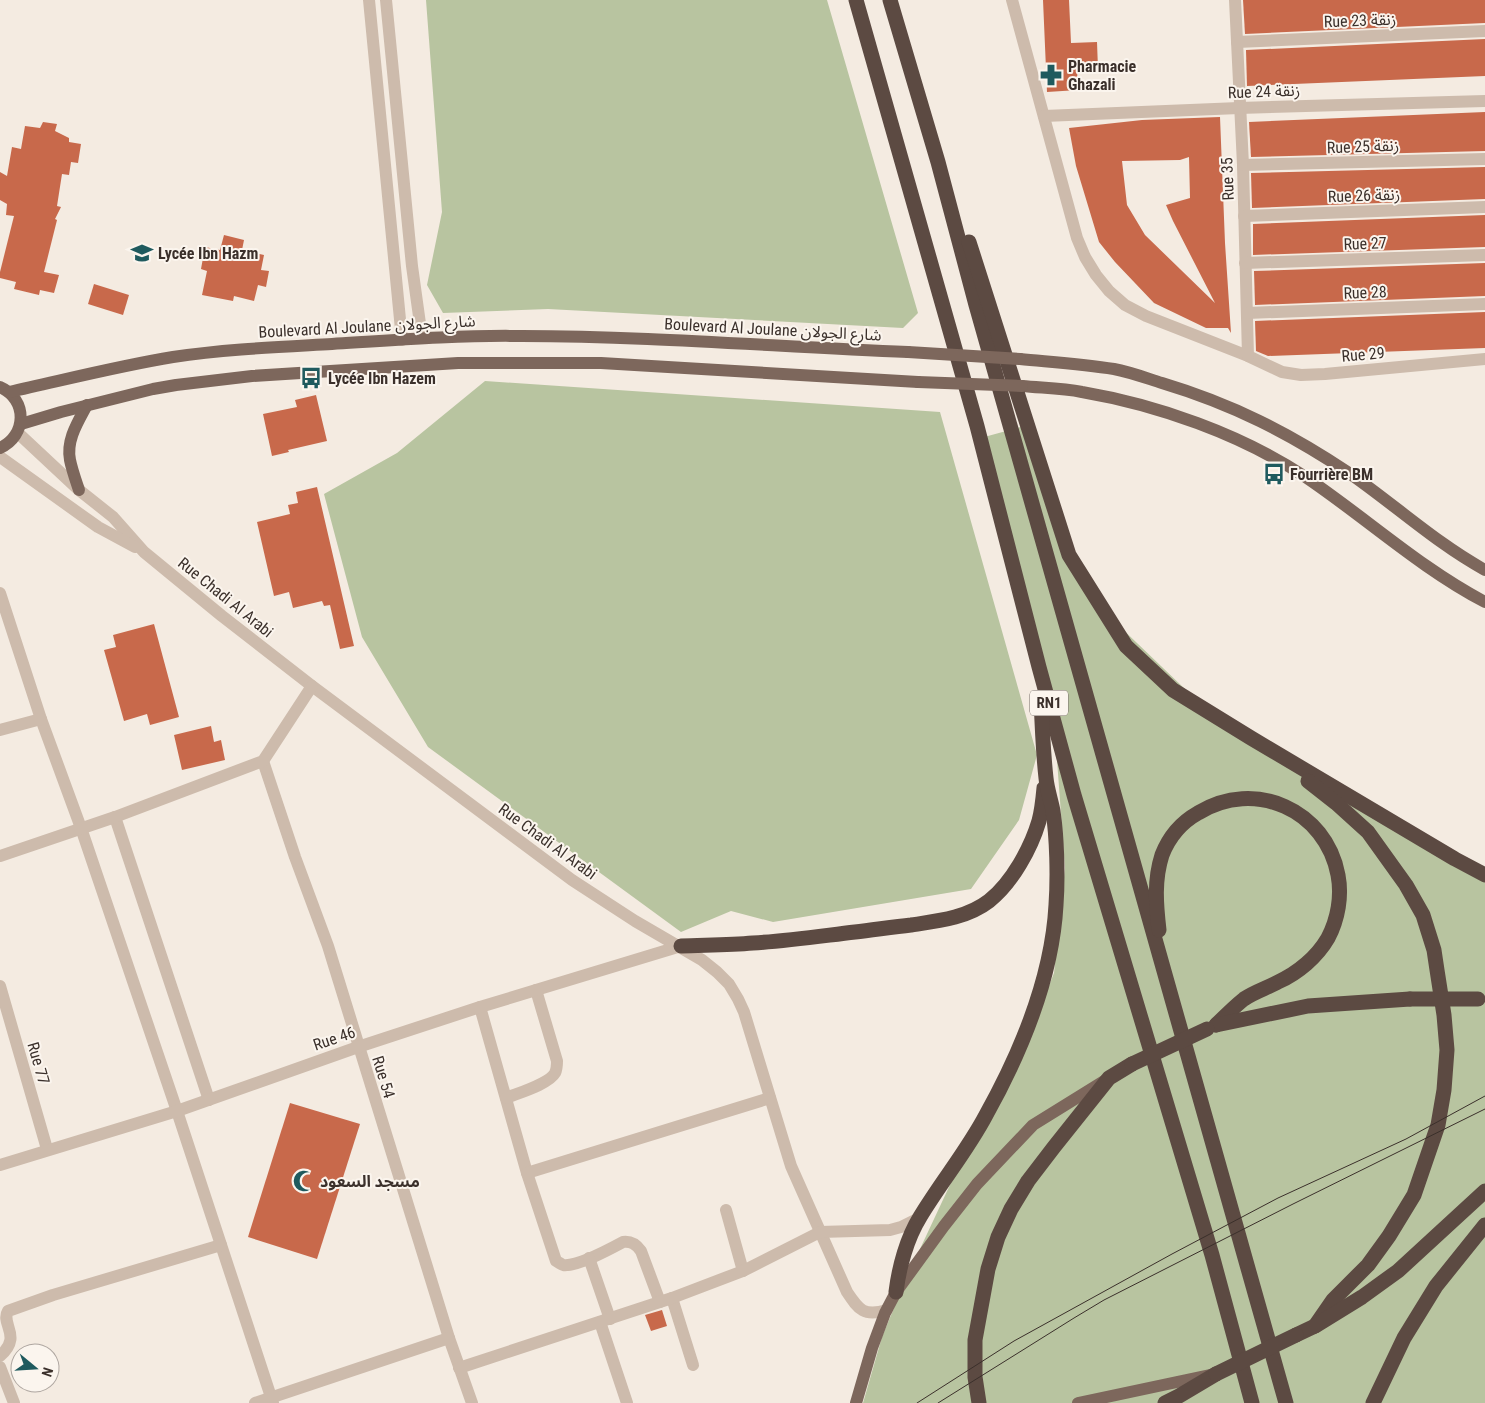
<svg xmlns="http://www.w3.org/2000/svg" width="1485" height="1403" font-family="'Roboto Condensed','Noto Sans Arabic',sans-serif">
  <style>
    .green { fill: #b8c4a0 }
    .building { fill: #c8694b; fill-rule: evenodd }
    .lines { fill: none; stroke-linecap: round; stroke-linejoin: round }
    .minor { stroke: #cdbbac; stroke-width: 12 }
    .major { stroke: #7d675c; stroke-width: 12 }
    .highway { stroke: #5c4a42; stroke-width: 15 }
    .tram { stroke: #3b302b; stroke-width: 1 }
    .major-bridge { stroke: #7d675c; stroke-width: 12 }
    .highway-bridge { stroke: #5c4a42; stroke-width: 15 }
    .labels { text-anchor: middle; stroke-width: 4; stroke-linejoin: round; paint-order: stroke }
    .shield { fill: #fbf5ee; stroke: #756b66; stroke-width: 1 }
    .shield-label { font-size: 15px; font-weight: bold; fill: #3b302b }
    .street-label { font-size: 16px; fill: #3b302b; stroke: #fbf5ee }
    .poi-label { font-size: 16px; font-weight: bold; fill: #3b302b; stroke: #fbf5ee; text-anchor: start }
  </style>
  <rect width="100%" height="100%" fill="#f4ebe1"/>
  <g class="green">
    <polygon points="426,0 827,0 918,313 903,328 548,309 443,313 427,285 442,212"/>
    <polygon points="485,381 940,412 1037,755 1019,820 971,889 773,922 731,911 681,932 428,747 362,637 324,494 397,453"/>
    <polygon points="1032,424 1089,597 1186,690 1281,750 1485,870 1485,1403 863,1403 882,1337 905,1281 956,1172 1015,1071 1054,973 1065,868 1057,760 1015,575 977,439"/>
  </g>
  <g class="building">
    <polygon points="1043,0 1069,0 1071,43 1097,42 1098,69 1077,70 1078,90 1047,92"/>
    <polygon points="1243,0 1485,0 1485,23 1245,34"/>
    <polygon points="1485,39 1485,76 1247,86 1246,50"/>
    <polygon points="1485,112 1485,151 1251,157 1249,122"/>
    <path d="M1220,117l5,126 6,90 -3,-5h-22l-52,-25 -39,-41 -16,-20 -23,-76 -7,-38 73,-8zM1189,157l1,41 -24,7 7,16 42,82 -70,-68 -18,-30 -5,-44 58,-1z"/>
    <polygon points="43,122 57,124 55,131 69,138 69,142 81,144 78,163 71,162 69,175 62,174 57,206 61,207 55,219 57,220 44,272 59,275 54,293 40,290 39,295 14,289 16,282 0,278 0,272 14,216 6,215 7,204 0,200 0,172 7,176 12,147 21,149 25,126 40,128"/>
    <polygon points="1485,167 1485,199 1252,208 1251,173"/>
    <polygon points="1485,215 1485,247 1253,255 1253,224"/>
    <polygon points="224,235 244,240 242,250 264,255 261,270 269,271 266,287 258,285 254,301 234,296 233,301 202,295 207,271 201,269 205,247 220,250"/>
    <polygon points="1485,263 1485,296 1255,305 1254,271"/>
    <polygon points="94,284 129,295 123,315 88,304"/>
    <polygon points="1485,312 1485,348 1268,356 1256,351 1255,321"/>
    <polygon points="316,395 327,441 288,450 289,452 272,456 263,414 297,407 295,400"/>
    <polygon points="317,487 354,646 340,649 330,605 324,606 322,601 293,608 289,592 274,596 257,522 290,514 288,505 298,503 296,492"/>
    <polygon points="154,624 179,717 150,725 147,714 124,721 104,650 116,647 113,635"/>
    <polygon points="211,726 214,742 221,740 225,760 182,770 174,735"/>
    <polygon points="290,1103 360,1124 317,1259 248,1237"/>
    <polygon points="662,1310 667,1326 651,1331 645,1315"/>
  </g>
  <g class="lines">
    <g class="minor">
      <polyline points="369,0 402,340"/>
      <polyline points="386,0 412,266 422,338"/>
      <polyline points="1012,0 1077,238 1085,257 1096,275 1109,291 1125,305 1146,316 1248,356 1282,372 1301,375 1325,374 1485,359"/>
      <polyline points="1235,0 1243,165 1248,356"/>
      <polyline points="1237,42 1485,31"/>
      <polyline points="1044,116 1239,108 1485,101"/>
      <polyline points="1243,165 1485,159"/>
      <polyline points="1244,216 1485,207"/>
      <polyline points="1245,263 1485,255"/>
      <polyline points="1247,313 1485,304"/>
      <path d="M18,433l61,57 34,27 31,35 78,64 90,70 260,194 63,41 67,39 15,12 12,12 9,15 6,13 47,154 56,126c12,18 17,25 40,18"/>
      <polyline points="0,457 98,527 135,547"/>
      <polyline points="0,593 41,719 81,828 177,1111 273,1403"/>
      <polyline points="0,730 41,719"/>
      <polyline points="263,761 295,857 328,946 449,1338 472,1403"/>
      <polyline points="115,817 209,1100"/>
      <polyline points="0,856 115,817 263,761 312,686"/>
      <polyline points="0,986 47,1149"/>
      <path d="M480,1007l47,166 29,88c2,1 5,3 7,4 14,2 47,-16 60,-23 8,-1 13,2 18,9l19,51"/>
      <path d="M506,1098c12,-5 43,-14 49,-25 2,-4 2,-8 2,-12l-21,-71"/>
      <polyline points="0,1165 177,1111 358,1047 480,1007 681,946"/>
      <polyline points="527,1173 770,1098"/>
      <polyline points="726,1210 743,1271"/>
      <polyline points="589,1258 610,1319"/>
      <polyline points="672,1298 693,1365"/>
      <polyline points="600,1322 627,1403"/>
      <path d="M0,1356c23,-20 0,-32 8,-45l45,-16 168,-50"/>
      <polyline points="0,1367 14,1403"/>
      <polyline points="459,1368 672,1298 743,1271 820,1232 890,1230 901,1227 919,1218"/>
      <polyline points="255,1403 449,1338"/>
    </g>
    <g class="major">
      <path d="M1020,359c31,3 63,5 94,10 16,3 32,9 48,14 70,21 127,50 187,90 46,32 87,70 136,97"/>
      <path d="M1022,386c20,2 40,2 60,6 76,13 158,42 222,84 61,41 116,92 181,126"/>
      <path d="M0,387c28,12 27,49 0,61"/>
      <path d="M9,392c55,-12 109,-26 164,-35 53,-8 106,-10 159,-13 63,-4 127,-9 190,-8 129,0 258,11 386,16"/>
      <polyline points="21,424 61,412 153,389 176,385 252,376 458,363 601,363 918,382"/>
      <path d="M79,490c-3,-9 -7,-20 -9,-30 -4,-20 8,-38 17,-55"/>
      <polyline points="856,1403 872,1348 885,1313 896,1292 944,1226 977,1184 1033,1125 1104,1081"/>
      <polyline points="1078,1403 1210,1375"/>
    </g>
    <g class="highway">
      <polyline points="856,0 977,426 1039,667 1074,795 1212,1255 1252,1403"/>
      <polyline points="890,0 938,162 976,305 1286,1403"/>
      <polyline points="969,242 1069,555 1126,646 1173,690 1251,738 1455,859 1485,875"/>
      <polyline points="1308,781 1336,803 1368,832 1406,885 1423,915 1434,950 1437,970 1444,1015 1447,1050 1444,1090 1438,1125 1414,1195 1389,1236 1368,1265 1333,1300 1315,1326"/>
      <path d="M1159,930c-3,-26 -5,-50 3,-75 7,-18 20,-33 36,-42 57,-35 128,-3 140,62 4,21 0,44 -10,63 -11,19 -30,35 -50,44 -11,6 -24,10 -34,17 -10,8 -19,17 -28,26"/>
      <path d="M681,946c24,-1 48,-1 72,-3 34,-2 68,-7 102,-11 18,-2 37,-5 56,-7 27,-4 56,-7 78,-24 23,-18 42,-53 50,-80 3,-11 4,-22 5,-33"/>
      <polyline points="1216,1025 1308,1006 1410,999"/>
      <path d="M896,1292c3,-25 11,-54 24,-75 21,-35 47,-66 66,-102 35,-63 66,-137 70,-210 2,-28 1,-67 -3,-94 -2,-11 -6,-22 -7,-33 -3,-27 -4,-53 -5,-80"/>
      <polyline points="1296,1335 1315,1326 1362,1297 1398,1271 1485,1191"/>
      <polyline points="979,1403 975,1377 975,1340 988,1269 998,1237 1011,1209 1028,1181 1054,1147 1109,1078 1132,1064"/>
      <polyline points="1165,1403 1179,1396 1216,1374"/>
      <polyline points="1373,1403 1404,1338 1436,1286 1485,1225"/>
    </g>
    <g class="tram">
      <polyline points="917,1403 1014,1341 1172,1254 1278,1198 1406,1139 1485,1096"/>
      <polyline points="938,1403 1074,1318 1104,1300 1293,1204 1485,1109"/>
    </g>
    <g class="major-bridge">
      <polyline points="908,352 1020,359"/>
      <polyline points="918,382 1022,386"/>
    </g>
    <g class="highway-bridge">
      <polyline points="1410,999 1478,999"/>
      <polyline points="1132,1064 1207,1029"/>
      <polyline points="1216,1374 1296,1335"/>
    </g>
  </g>
  <defs>
    <g id="pharmacy-bare" transform="scale(1.725)"><path d="M-2-6h4v4h4v4h-4v4h-4v-4h-4v-4h4Z" fill="#1f5a5e" stroke="#fbf5ee" stroke-width="2.5" paint-order="stroke"/></g>
    <g id="school-bare" transform="scale(1.725)"><path d="M0-5L7-2L0 1L-7-2ZM-4 1L0 2.5L4 1V4Q0 6-4 4Z" fill="#1f5a5e" stroke="#fbf5ee" stroke-width="2.5" paint-order="stroke"/></g>
    <g id="bus-bare" transform="scale(1.725)"><path d="M-5-6H5V4H4V6H2V4H-2V6H-4V4H-5ZM-3.5-4V0h7V-4ZM-3.5 1.2v1.5H-2V1.2ZM2 1.2v1.5H3.5V1.2Z" fill="#1f5a5e" stroke="#fbf5ee" stroke-width="2.5" paint-order="stroke"/></g>
    <g id="mosque-bare" transform="scale(1.725)"><path d="M3.5-4.9A6 6 0 1 0 3.5 4.9A5 5 0 1 1 3.5-4.9Z" fill="#1f5a5e" stroke="#fbf5ee" stroke-width="2.5" paint-order="stroke"/></g>
  </defs>
  <g fill-rule="evenodd">
    <use href="#pharmacy-bare" x="1051" y="75"/>
    <use href="#school-bare" x="142" y="253"/>
    <use href="#bus-bare" x="311" y="378"/>
    <use href="#bus-bare" x="1274" y="474"/>
    <use href="#mosque-bare" x="304" y="1181"/>
  </g>
  <g class="labels">
    <rect class="shield" x="1030" y="690.5" width="38" height="25" rx="4"/>
    <g class="shield-label">
      <text x="1049" y="708">RN1</text>
    </g>
    <g class="street-label">
      <text transform="translate(1360 20) rotate(-2)" y="6">Rue 23 زنقة</text>
      <text transform="translate(1264 91) rotate(-2)" y="6">Rue 24 زنقة</text>
      <text transform="translate(1363 146) rotate(-2)" y="6">Rue 25 زنقة</text>
      <text transform="translate(1227 179) rotate(-92)" y="6">Rue 35</text>
      <text transform="translate(1364 195) rotate(-2)" y="6">Rue 26 زنقة</text>
      <text transform="translate(1365 243) rotate(-2)" y="6">Rue 27</text>
      <text transform="translate(1365 292) rotate(-2)" y="6">Rue 28</text>
      <text transform="translate(367 326) rotate(-3)" y="6">Boulevard Al Joulane شارع الجولان</text>
      <text transform="translate(773 329) rotate(3)" y="6">Boulevard Al Joulane شارع الجولان</text>
      <text transform="translate(1363 354) rotate(-5)" y="6">Rue 29</text>
      <text transform="translate(226 597) rotate(39)" y="6">Rue Chadi Al Arabi</text>
      <text transform="translate(548 841) rotate(36)" y="6">Rue Chadi Al Arabi</text>
      <text transform="translate(334 1038) rotate(-19)" y="6">Rue 46</text>
      <text transform="translate(39 1063) rotate(74)" y="6">Rue 77</text>
      <text transform="translate(384 1077) rotate(73)" y="6">Rue 54</text>
    </g>
    <g class="poi-label">
      <text x="1068" y="72">Pharmacie<tspan x="1068" dy="18">Ghazali</tspan></text>
      <text x="158" y="259">Lycée Ibn Hazm</text>
      <text x="328" y="384">Lycée Ibn Hazem</text>
      <text x="1290" y="480">Fourrière BM</text>
      <text x="320" y="1187">مسجد السعود</text>
    </g>
  </g>
  <g transform="translate(35 1368) rotate(108)"><circle r="24" fill="#fbf5ee" stroke="#aea6a0"/>
  <path d="M0-4L9 19L0 12L-9 19Z" fill="#1f5a5e"/>
  <text y="-8" font-size="14" font-weight="bold" text-anchor="middle" fill="#3b302b">N</text>
  </g>
</svg>
